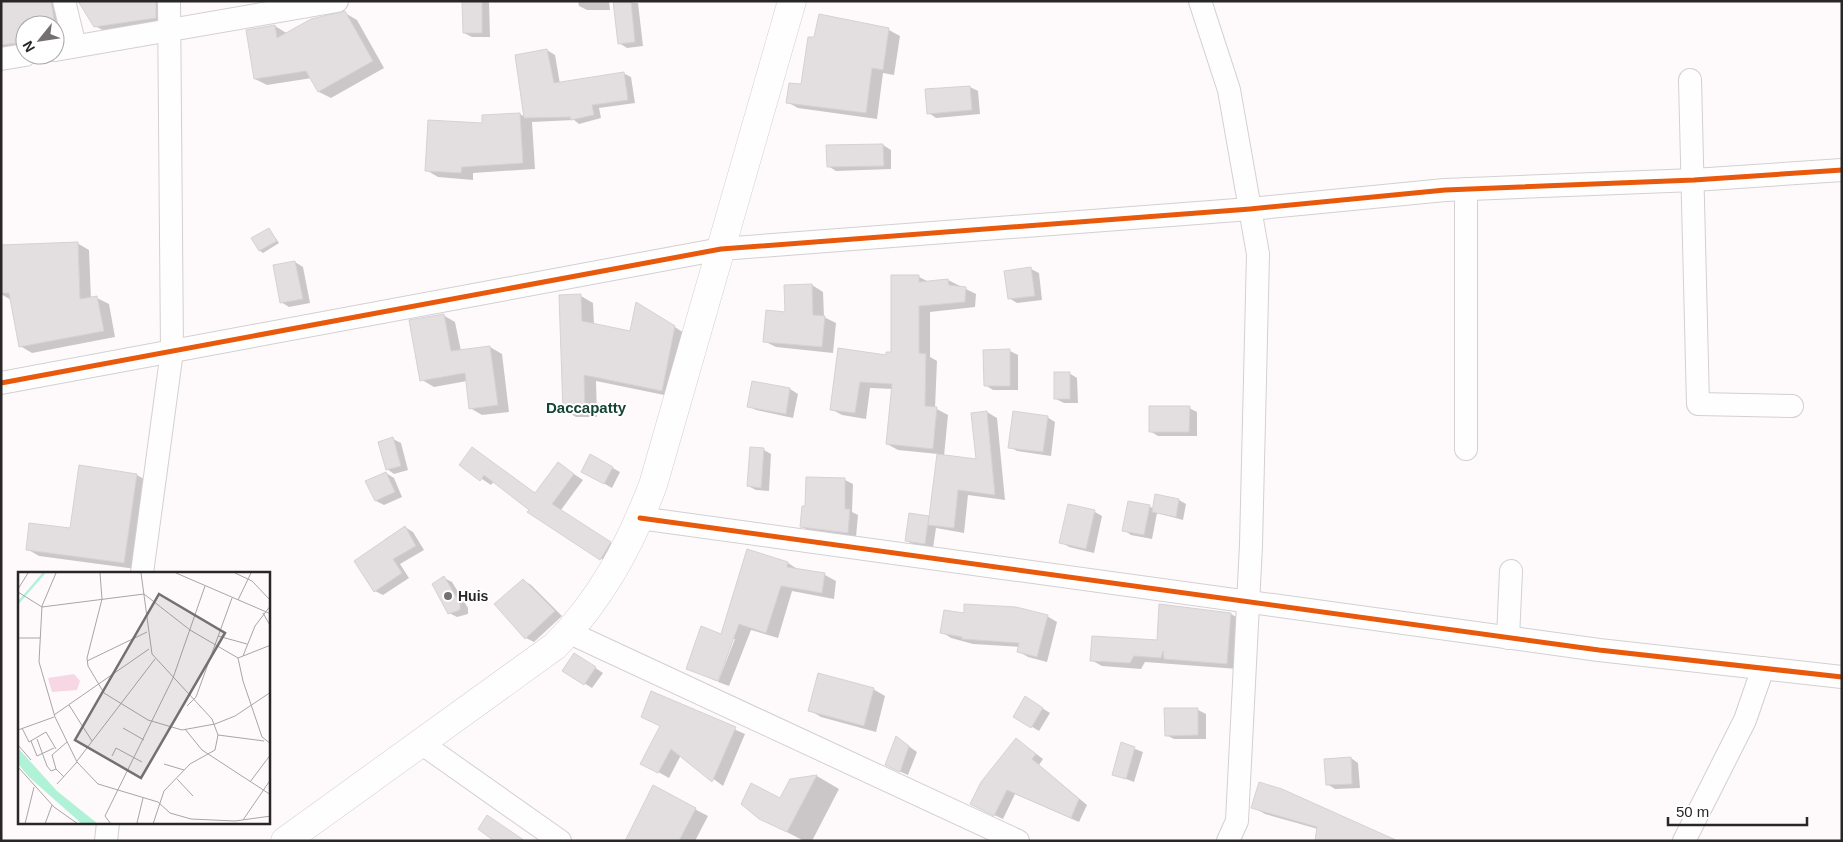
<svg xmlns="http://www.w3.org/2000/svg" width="1843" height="842" font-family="Helvetica,sans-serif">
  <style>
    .shadow { fill: #0003 }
    .building { fill: #e3dfe0; stroke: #d6d2d4 }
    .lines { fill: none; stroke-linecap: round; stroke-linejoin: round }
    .minor-casing { stroke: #d3d0d1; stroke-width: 24 }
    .major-casing { stroke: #d3d0d1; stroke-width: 29 }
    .minor { stroke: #fffefe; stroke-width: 22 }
    .major { stroke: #fffefe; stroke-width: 28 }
    .cycleway-casing { stroke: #fff; stroke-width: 8 }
    .cycleway { stroke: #e8590c; stroke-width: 5 }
    .poi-dot { fill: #747071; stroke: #fff; stroke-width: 2 }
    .labels { text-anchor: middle; stroke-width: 4; stroke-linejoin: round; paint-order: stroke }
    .poi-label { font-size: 14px; font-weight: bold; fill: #292627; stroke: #fff; text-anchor: start }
    .neighbourhood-label { font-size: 15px; font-weight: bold; fill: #154534; stroke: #fff }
    .inset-river { fill: none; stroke: #b0f2d7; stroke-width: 2.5 }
    .inset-road { fill: none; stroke: #a9a5a6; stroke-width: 1 }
    .view { fill: #747071; fill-opacity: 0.15; stroke: #747071; stroke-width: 2.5 }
    .inset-edge { fill: none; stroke: #292627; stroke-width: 2.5 }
  </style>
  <rect width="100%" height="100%" fill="#fef9fb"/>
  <g class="shadow">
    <polygon points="1,1 68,1 70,44 55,46 55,25 25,25 25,51 1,52"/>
    <polygon points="78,1 174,1 170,26 110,34 95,26"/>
    <polygon points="463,1 489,1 490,37 472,37 464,33"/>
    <polygon points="578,1 609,1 610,10 587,10 579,6"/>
    <polygon points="614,1 638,3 643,46 627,48 619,43"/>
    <polygon points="345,13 357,20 384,68 331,98 319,92 312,78 267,85 255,79 275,26 288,34"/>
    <polygon points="820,15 889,30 900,36 894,75 883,73 877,119 798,108 787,102 802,86"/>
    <polygon points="547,50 555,55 560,84 623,73 631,77 635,103 599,108 601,118 579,124 574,120 532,122 535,169 473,173 473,180 438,177 426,170 484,124 483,116 520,114 525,117"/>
    <polygon points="970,87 978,91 980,114 936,118 929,113"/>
    <polygon points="883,145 891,150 891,169 836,171 828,166"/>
    <polygon points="269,229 279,243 263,253 260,251"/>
    <polygon points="77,243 89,250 91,299 97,298 109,304 115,337 32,353 20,346 11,300 1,294 1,246"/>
    <polygon points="295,262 303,267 310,303 289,307 281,302"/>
    <polygon points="1031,269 1039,273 1042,300 1017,303 1009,298"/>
    <polygon points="892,276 919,277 929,282 948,280 976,294 975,307 930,312 930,357 937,361 935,408 948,415 944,456 977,461 987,412 997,418 1005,500 968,495 964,533 936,528 933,548 914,545 907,541 929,517 930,518 938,454 898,450 887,444 893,389 870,388 866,419 842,415 831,409 892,354"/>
    <polygon points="812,285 823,292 824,317 836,323 833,353 776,347 764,341 786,313 785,286"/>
    <polygon points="581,296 593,303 594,325 631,332 637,304 686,334 674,397 596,381 597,417 576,417 564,410"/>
    <polygon points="443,315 455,322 461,351 490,347 502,354 509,412 482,415 470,408 467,381 434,387 422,380"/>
    <polygon points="1010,351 1018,355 1018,390 993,390 985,385"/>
    <polygon points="1069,373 1077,378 1078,403 1064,403 1056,399"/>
    <polygon points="753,382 790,389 798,394 793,418 756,410 748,406"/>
    <polygon points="1189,408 1197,412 1197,436 1158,436 1150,431"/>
    <polygon points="1047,417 1055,422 1051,456 1017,451 1010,447"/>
    <polygon points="393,439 401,443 408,470 394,474 387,469"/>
    <polygon points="473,448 536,494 568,470 583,480 561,510 620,549 611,565 529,512 530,510 494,481 491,485 461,465"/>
    <polygon points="764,450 771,454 769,491 756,490 748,486"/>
    <polygon points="591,456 620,472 612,488 582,471"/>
    <polygon points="80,467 137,475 149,482 136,569 39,556 27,549 71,529"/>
    <polygon points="386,473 394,478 402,497 384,505 376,501"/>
    <polygon points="845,480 853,484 852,512 858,515 856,537 809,531 801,526 806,507"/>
    <polygon points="1179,500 1186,504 1183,520 1157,513 1152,539 1131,535 1124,530 1149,506 1154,509"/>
    <polygon points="1095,512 1102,516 1094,553 1069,547 1061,542"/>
    <polygon points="405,527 413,532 424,550 400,564 409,578 383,595 375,591 385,539"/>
    <polygon points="788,563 799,570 825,575 836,581 834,599 792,591 778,638 751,630 729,686 718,682 735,639 732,639 716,681 687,668 722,635"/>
    <polygon points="444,578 452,582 468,608 468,614 457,617 449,613"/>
    <polygon points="523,580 531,585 562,616 534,642 526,638"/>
    <polygon points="1161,605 1231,614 1242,620 1238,669 1145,662 1141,669 1102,666 1091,660 1158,642"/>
    <polygon points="965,615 1047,616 1057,622 1047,662 1028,657 1018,651 1020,647 973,644 951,638 942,632"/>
    <polygon points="582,659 603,673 592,688 564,671"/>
    <polygon points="873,689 885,696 876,732 821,717 809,710"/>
    <polygon points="652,693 745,734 723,786 681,755 669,778 642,763 661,726 642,717"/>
    <polygon points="1026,698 1050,713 1039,731 1014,716"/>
    <polygon points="1166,710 1198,710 1206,714 1206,739 1174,739 1166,735"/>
    <polygon points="897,738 917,752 908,775 894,769"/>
    <polygon points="1016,739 1043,759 1039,765 1087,805 1079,822 1015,794 1003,819 979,808"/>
    <polygon points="1122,744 1143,752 1134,782 1113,774"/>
    <polygon points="1351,758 1358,763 1360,788 1335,789 1327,784"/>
    <polygon points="817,776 839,789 812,841 804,841 760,818 780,800 790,780"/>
    <polygon points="653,787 708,816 695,841 626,841"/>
    <polygon points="1253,807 1380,834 1318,829 1265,814"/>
  </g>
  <g class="building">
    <polygon points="1,1 51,1 55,25 25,25 25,42 1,45"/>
    <polygon points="78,1 156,1 156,18 94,27"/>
    <polygon points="462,1 482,1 482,33 463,33"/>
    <polygon points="613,1 631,1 635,42 618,44"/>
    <polygon points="345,11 373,61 318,92 306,71 254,79 246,30 275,25 277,38 311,19"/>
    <polygon points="819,14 889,28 883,70 872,68 866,113 786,103 789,83 801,84 808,37 814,37"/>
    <polygon points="547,49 554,83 624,72 628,100 592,105 594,115 571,120 570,117 524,118 515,55"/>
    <polygon points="970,86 972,110 927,114 925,89"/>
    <polygon points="520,113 523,163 462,167 461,173 425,171 428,120 482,123 482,115"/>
    <polygon points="883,144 884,166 827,167 826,145"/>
    <polygon points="269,228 277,241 259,251 251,238"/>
    <polygon points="78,242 80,299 97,296 104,331 19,347 9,293 1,293 1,245"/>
    <polygon points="295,261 303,299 280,303 273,265"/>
    <polygon points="1031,267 1035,296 1008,299 1004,271"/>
    <polygon points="891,275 919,275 919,282 948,279 949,285 966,287 965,302 919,306 919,353 926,354 925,406 937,407 933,449 886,444 892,384 860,382 855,413 830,410 838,348 886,355 886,352 891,352"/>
    <polygon points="812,284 813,315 825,316 822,347 763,342 766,310 785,312 784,285"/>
    <polygon points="581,294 582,321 630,331 636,302 675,326 662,391 584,375 585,410 563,411 559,295"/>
    <polygon points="444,314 451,351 490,346 498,405 469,409 465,373 420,381 409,320"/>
    <polygon points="1010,349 1010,386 984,386 983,350"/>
    <rect x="1054" y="372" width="16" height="27"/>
    <polygon points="752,381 790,388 786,414 747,407"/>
    <polygon points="1149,406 1190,406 1189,432 1149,432"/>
    <polygon points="987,411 995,495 958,490 954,528 928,525 937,454 976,459 971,413"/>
    <polygon points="1013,411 1048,416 1043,452 1008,448"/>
    <polygon points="393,437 401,466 386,470 378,442"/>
    <polygon points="472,447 535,493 558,462 574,474 552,504 611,542 600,560 527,512 529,510 484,475 480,481 459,465"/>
    <polygon points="750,447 764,448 761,488 747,486"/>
    <polygon points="590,454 613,467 604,484 581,472"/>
    <polygon points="79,465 137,474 124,563 26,550 29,523 70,528"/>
    <polygon points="386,472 395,492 375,501 365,481"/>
    <polygon points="806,477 845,478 845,509 850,509 848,533 800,527 802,506 805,506"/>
    <polygon points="1155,494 1179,499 1176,517 1152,512"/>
    <polygon points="1128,501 1150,505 1144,535 1122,531"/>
    <polygon points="1068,504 1095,510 1086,549 1059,543"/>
    <polygon points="909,513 929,516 925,544 905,541"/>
    <polygon points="405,526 416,546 393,559 402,573 374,592 354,561"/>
    <polygon points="747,549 788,562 787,567 825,573 822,593 781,586 766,633 739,624 718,681 686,669 701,626 721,634"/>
    <polygon points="444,576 460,603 460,610 448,614 432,584"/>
    <polygon points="523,579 555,611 525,639 494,604"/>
    <polygon points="964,604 1016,607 1048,615 1037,657 1017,652 1019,643 962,639 962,637 940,633 944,610 964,613"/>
    <polygon points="1159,604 1231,613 1227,664 1164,659 1163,651 1161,658 1134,656 1130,663 1090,661 1092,636 1157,640"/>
    <polygon points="574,653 596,667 584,685 562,671"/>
    <polygon points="818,673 874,688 864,726 808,711"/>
    <polygon points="651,691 736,727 712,782 671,749 658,773 640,764 660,726 641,717"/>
    <polygon points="1025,696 1043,708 1031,728 1013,717"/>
    <polygon points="1164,708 1198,708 1198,735 1165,736"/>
    <polygon points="896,736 909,746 900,772 885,765"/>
    <polygon points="1016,738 1036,754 1032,759 1079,799 1071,818 1007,790 994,816 970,804 981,782"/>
    <polygon points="1121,742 1135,747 1126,779 1112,775"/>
    <polygon points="1351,757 1352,784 1326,785 1324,759"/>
    <polygon points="817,775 787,832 759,819 741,804 751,783 780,798 790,779"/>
    <polygon points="1259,782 1282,789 1398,841 1315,841 1317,827 1251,808"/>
    <polygon points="653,785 696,808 679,841 625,841"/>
    <polygon points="487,815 525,841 494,841 478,829"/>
  </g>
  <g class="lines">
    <g class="minor-casing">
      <g id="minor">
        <polyline points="64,1 75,46"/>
        <polyline points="1200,1 1229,90 1258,254 1251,545 1237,821 1228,841"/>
        <polyline points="55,50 337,1"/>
        <polyline points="1,59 25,55"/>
        <polyline points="1690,80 1698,404 1792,406"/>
        <polyline points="1,383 721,249 1250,209 1445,190 1694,180 1842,170"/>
        <polyline points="1466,449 1466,189"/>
        <polyline points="640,518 1599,650 1842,677"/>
        <polyline points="142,573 172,351 169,1"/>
        <polyline points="568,632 1018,841"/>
        <polyline points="1508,638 1511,571"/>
        <polyline points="421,743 560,841"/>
        <polyline points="106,841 108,823"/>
        <polyline points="1684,841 1745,720 1763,668"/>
      </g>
    </g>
    <g class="major-casing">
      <path id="major" d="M285,841l270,-195c46,-46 75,-101 98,-161l139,-484"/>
    </g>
    <use href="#minor" class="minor"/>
    <use href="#major" class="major"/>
    <g class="cycleway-casing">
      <g id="cycleway">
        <polyline points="1,383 721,249 1250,209 1445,190 1694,180 1842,170"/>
        <polyline points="640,518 1599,650 1842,677"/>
      </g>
    </g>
    <use href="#cycleway" class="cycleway"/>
  </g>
  <circle class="poi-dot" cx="448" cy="596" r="5"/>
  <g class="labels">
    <g class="poi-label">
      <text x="458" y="601">Huis</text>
    </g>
    <g class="neighbourhood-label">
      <text x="586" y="413">Daccapatty</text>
    </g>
  </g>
  <g transform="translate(18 572)">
    <rect width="252" height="252" fill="#fef9fb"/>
    <path d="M56,102l6,7 -3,9 -25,2 -4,-14z" fill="#f7d7e4"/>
    <path d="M0,176l39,43 41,33h-16l-53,-47 -11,-13z" fill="#b0f2d7"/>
    <path class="inset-river" d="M0,31l26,-30"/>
    <path class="inset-road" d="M38,1l-14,33 -3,56 16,55 22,45 21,22 60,18 12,11 21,6 44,2 36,-5M82,1l2,26 -15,59 1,8 16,27 44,27 34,10 33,-6 20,-8 36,-24M123,1l11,81 60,65 6,16 -3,15 -25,14 -26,27 -11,33M158,1l95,41M217,1l17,8 19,20M0,17l10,-16M0,20l24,15 102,-13 46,36 48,28M220,28l13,-27M245,41l8,14M200,64l29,8M0,66h22M253,73l-33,13 5,23 19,56 9,7M225,84l12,-30 16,-21M69,89l60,-29M51,133l23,36M169,134l9,-9 36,-99M36,143l95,-66M4,156l7,14 17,-10 10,17M105,156l21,12M167,157l17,21 69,45M0,158l36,-13M200,163l46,6M19,167l10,27 4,5 5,-2M13,169l6,15 17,-8M0,173l13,15M94,184l4,-8 26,14M59,189l78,-102M146,192l20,6M0,195l36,40 24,17M46,205l-8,-8 -4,-14 15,-13M159,207l16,17M232,210l21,-28M39,212l20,-22M225,248l28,-41M119,251l6,-25M7,252l9,-37M27,252l7,-19M93,252l-6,-8 68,-138 32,-92"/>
    <path class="view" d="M141,22l66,39 -84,145 -66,-38z"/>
    <rect width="252" height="252" class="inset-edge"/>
  </g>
  <rect width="1843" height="842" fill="none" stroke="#292627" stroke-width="5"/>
  <g transform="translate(40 40) rotate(240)"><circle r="24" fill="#ffffff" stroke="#a9a8a9"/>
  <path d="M0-4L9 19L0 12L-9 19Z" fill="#747071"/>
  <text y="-8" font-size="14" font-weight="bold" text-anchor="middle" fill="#292627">N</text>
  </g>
  <path d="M1668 817v8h139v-8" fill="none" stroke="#292627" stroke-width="2.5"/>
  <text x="1676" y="817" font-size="15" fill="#292627" stroke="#ffffff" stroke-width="4" paint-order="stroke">50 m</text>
</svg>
